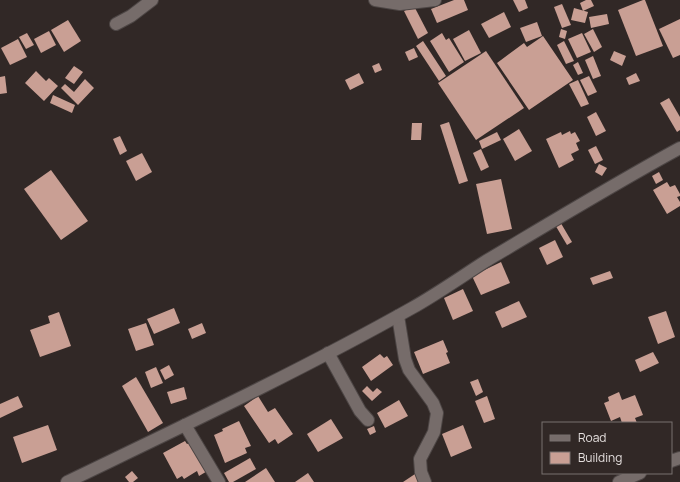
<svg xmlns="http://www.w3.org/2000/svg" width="680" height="482" font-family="Manrope,sans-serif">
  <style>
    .building { fill: #c99f94 }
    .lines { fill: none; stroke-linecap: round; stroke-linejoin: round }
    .minor-casing { stroke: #4d4645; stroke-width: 14 }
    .minor { stroke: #766c6a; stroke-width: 12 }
  </style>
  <rect width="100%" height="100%" fill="#312826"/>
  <g class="building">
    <polygon points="454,0 464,0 468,10 437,23 431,9"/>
    <polygon points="513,0 525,0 528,8 519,12"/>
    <polygon points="586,0 591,0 594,6 583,11 580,3"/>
    <polygon points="643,0 645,0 663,46 636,56 618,10"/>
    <polygon points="562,4 571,25 562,28 554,7"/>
    <polygon points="414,6 428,33 418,39 404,11"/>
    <polygon points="574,8 588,12 585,23 571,20"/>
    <polygon points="504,12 511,27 489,38 481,24"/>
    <polygon points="607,14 609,24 591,28 589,17"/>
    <polygon points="680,19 680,55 673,58 659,29"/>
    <polygon points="68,20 81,41 64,52 51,30"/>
    <polygon points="537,22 542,36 526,42 520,28"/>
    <polygon points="561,29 567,31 565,39 559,37"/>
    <polygon points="593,29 602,47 594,52 584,34"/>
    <polygon points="469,30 481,53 465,61 453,39"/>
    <polygon points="49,31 56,45 41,53 34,39"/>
    <polygon points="27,33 34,45 26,49 19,37"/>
    <polygon points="442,33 446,40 449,38 464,62 449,72 430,41"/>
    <polygon points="582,33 591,52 577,58 568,39"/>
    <polygon points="543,36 573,80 529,110 497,63 524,43 527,47"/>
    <polygon points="18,39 27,57 10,65 1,48"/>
    <polygon points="423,41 446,76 439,81 416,46"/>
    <polygon points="564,41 574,61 566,64 557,45"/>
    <polygon points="414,48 418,57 409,61 405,52"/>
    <polygon points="486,51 524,108 476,140 438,83"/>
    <polygon points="614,51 626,56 622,66 610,60"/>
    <polygon points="593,56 601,76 593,79 585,60"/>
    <polygon points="578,62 583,73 578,75 573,65"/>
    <polygon points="379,63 382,70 375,73 372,66"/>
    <polygon points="74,66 83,72 74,84 65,78"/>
    <polygon points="36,71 46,81 49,78 58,86 44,101 25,83"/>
    <polygon points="359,73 364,83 350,90 345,80"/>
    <polygon points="636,73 640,81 629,85 626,78"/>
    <polygon points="5,76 7,93 0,94 0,77"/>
    <polygon points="589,76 597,92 588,96 580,80"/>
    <polygon points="85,79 94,88 78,105 61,88 65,84 74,92"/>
    <polygon points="578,80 589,104 581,107 569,84"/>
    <polygon points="53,95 75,105 72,113 50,103"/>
    <polygon points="669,98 680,117 680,130 677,132 660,103"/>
    <polygon points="596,112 606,131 596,136 587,117"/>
    <polygon points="449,122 468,181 459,184 440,125"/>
    <polygon points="412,123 422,123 421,140 411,140"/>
    <polygon points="519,129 532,151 515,161 503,139"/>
    <polygon points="570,131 571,134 575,132 580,141 576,143 579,150 571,154 574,160 559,168 546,139 561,132 562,135"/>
    <polygon points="497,132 501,140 482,149 479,141"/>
    <polygon points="120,136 127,151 120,155 113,139"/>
    <polygon points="596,146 603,160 595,164 588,150"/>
    <polygon points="481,149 489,167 481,171 473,153"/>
    <polygon points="142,153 152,172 136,181 126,161"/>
    <polygon points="599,164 607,168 602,176 595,172"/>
    <polygon points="51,170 88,221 61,240 24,189"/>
    <polygon points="659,172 663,180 656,184 652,176"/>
    <polygon points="501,179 512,229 487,234 476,184"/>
    <polygon points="667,182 670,187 675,185 680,194 680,196 677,197 680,202 680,206 667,214 653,190"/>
    <polygon points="559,220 572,242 567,245 554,223"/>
    <polygon points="555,240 563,257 547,265 539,248"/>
    <polygon points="501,262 510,283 481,295 472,276"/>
    <polygon points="610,271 613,278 593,285 590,278"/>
    <polygon points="463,289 473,311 453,320 444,298"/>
    <polygon points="519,301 527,317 502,328 495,312"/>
    <polygon points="174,308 180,323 154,334 147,319"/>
    <polygon points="666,311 675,337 658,344 648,317"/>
    <polygon points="59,312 71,346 40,357 30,330 50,323 48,316"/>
    <polygon points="146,323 154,345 136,351 128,329"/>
    <polygon points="202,323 206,333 192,339 188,329"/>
    <polygon points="443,340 448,352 446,353 450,363 423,374 414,352"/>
    <polygon points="653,352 659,363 640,372 635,360"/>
    <polygon points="380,354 384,358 387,356 393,365 371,381 362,367"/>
    <polygon points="169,365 174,375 165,380 160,370"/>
    <polygon points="156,367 163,383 151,388 145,372"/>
    <polygon points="136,377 163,423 148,432 122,386"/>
    <polygon points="478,379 483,392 476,396 470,382"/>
    <polygon points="367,386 373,392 377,388 382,392 372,401 362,391"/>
    <polygon points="184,387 187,399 171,404 167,392"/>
    <polygon points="619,392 622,400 635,395 643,415 635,418 637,423 622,423 620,417 611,421 604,403 609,401 608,397"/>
    <polygon points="18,396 23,407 0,418 0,404"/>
    <polygon points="258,396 268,412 275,408 293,434 278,444 275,439 269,443 244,406"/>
    <polygon points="487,396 495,419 484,423 475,401"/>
    <polygon points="399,400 408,416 385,428 377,413"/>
    <polygon points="331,419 343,438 318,452 307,434"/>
    <polygon points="239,421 251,446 245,448 247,453 225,463 214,435 223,431 222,429"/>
    <polygon points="48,425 57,450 22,463 13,437"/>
    <polygon points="463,425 472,448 451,457 442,434"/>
    <polygon points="374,426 376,432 370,435 367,429"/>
    <polygon points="185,441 187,444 193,441 209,470 199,476 197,471 184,479 182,476 177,479 163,453"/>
    <polygon points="250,458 256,469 233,482 229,482 224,473"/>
    <polygon points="266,468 275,482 245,482"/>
    <polygon points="132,471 138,478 133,482 129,482 125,477"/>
    <polygon points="308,473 314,482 295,482"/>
    <polygon points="415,474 420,482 403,482"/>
  </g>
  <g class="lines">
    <g class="minor-casing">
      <g id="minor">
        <polyline points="375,0 400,4 435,0"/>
        <polyline points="116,24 131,16 152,0"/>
        <polyline points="398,316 405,359 409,370 433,403 437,413 434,432 420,459 421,472 425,482"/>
        <polyline points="328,353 360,411 368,420"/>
        <polyline points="185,425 219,482"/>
        <polyline points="671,461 680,458"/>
        <path d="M67,482c116,-56 233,-111 345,-174 25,-14 49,-31 74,-47 64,-38 128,-77 194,-113"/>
        <polyline points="619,482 640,473"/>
      </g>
    </g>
    <use href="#minor" class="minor"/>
  </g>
  <rect x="542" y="422" width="130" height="52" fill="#312826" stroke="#79716f"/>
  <rect x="550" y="435" width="20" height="6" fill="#766c6a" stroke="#79716f"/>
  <text x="578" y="442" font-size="12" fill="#e4dedd">Road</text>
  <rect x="550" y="452" width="20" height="12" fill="#c99f94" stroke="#79716f"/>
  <text x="578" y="462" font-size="12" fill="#e4dedd">Building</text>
</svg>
